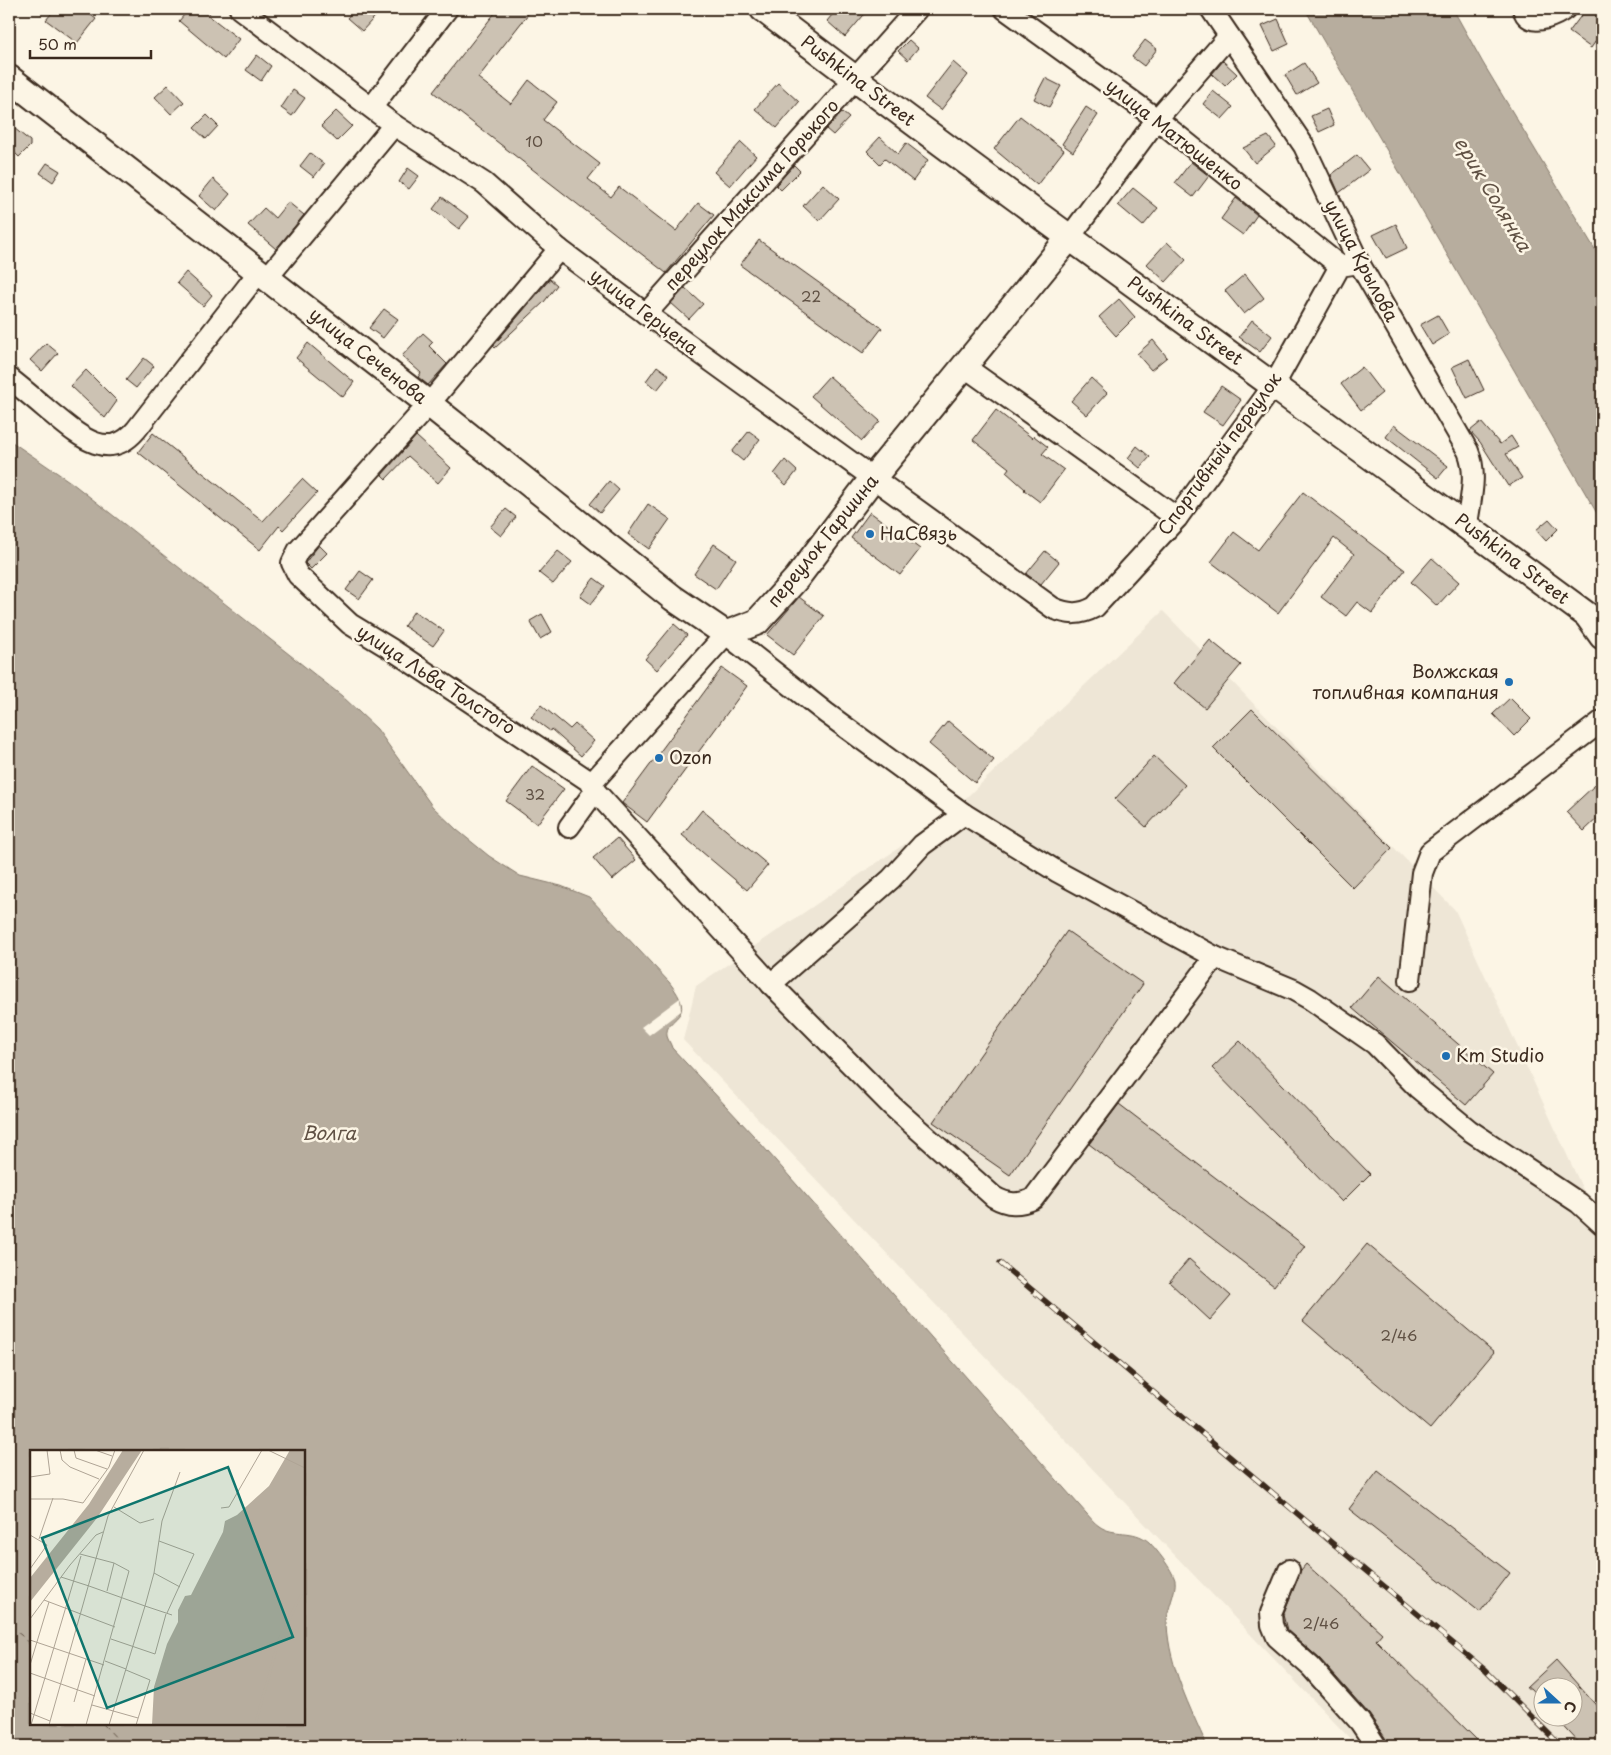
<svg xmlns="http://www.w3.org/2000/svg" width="1611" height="1755" font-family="'Playpen Sans',sans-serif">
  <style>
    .built { fill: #eee6d6; fill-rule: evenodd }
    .water { fill: #b7ad9e; stroke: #85796b; fill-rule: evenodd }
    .pier { fill: #fcf5e5 }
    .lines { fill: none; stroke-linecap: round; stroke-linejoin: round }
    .ferry { stroke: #605144; stroke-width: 1; stroke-dasharray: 6 5; stroke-linecap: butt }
    .building { fill: #ccc2b3; stroke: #3b2a1e }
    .minor-casing { stroke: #3b2a1e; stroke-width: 24 }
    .major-casing { stroke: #3b2a1e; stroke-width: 29 }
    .minor { stroke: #fcf5e5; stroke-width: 20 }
    .major { stroke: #fcf5e5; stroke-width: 25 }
    .rail-casing { stroke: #3b2a1e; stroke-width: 5.5 }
    .rail { stroke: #fcf5e5; stroke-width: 4; stroke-dasharray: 11; stroke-linecap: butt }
    .poi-dot { fill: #1f6fb2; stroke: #fcf5e5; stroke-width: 2 }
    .labels { text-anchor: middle; stroke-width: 5; stroke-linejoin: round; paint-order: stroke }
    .number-label { font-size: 15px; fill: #5f5043 }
    .street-label { font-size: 18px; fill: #3b2a1e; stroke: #fcf5e5 }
    .poi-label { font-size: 18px; fill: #3b2a1e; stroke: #fcf5e5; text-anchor: start }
    .water-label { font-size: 19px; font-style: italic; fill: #605144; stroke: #fcf5e5 }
    .inset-river { fill: none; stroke: #b7ad9e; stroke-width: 2.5 }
    .inset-road { fill: none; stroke: #afa495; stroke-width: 1 }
    .view { fill: #0f766e; fill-opacity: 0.15; stroke: #0f766e; stroke-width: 2.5 }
    .inset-edge { fill: none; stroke: #3b2a1e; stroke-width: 2.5 }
  </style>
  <rect width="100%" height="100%" fill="#fcf5e5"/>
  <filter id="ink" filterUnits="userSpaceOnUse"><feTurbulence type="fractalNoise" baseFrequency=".02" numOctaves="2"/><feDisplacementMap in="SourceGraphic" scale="10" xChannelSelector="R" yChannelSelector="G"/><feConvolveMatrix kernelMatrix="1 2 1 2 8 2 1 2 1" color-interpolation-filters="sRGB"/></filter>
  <g filter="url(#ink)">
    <path class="built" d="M1163,611l292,299 129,282 18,24v530h-245l-674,-706 13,-54 254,-173zM1544,1688h30v30h-30z"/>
    <g class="water">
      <polygon points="1305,9 1453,9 1483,63 1602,261 1602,522"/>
      <path d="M9,440l63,43 270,213 35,33 55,77 25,24 32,26 31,20 41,10 28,11 80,85c31,39 -5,33 -2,54 1,4 4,8 5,12l81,87 333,378c4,4 8,10 13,13 15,11 34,2 50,16 8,8 23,27 26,38 2,11 -9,30 -8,44 2,43 23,83 40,122h-1198zM31,1451h273v273h-273z"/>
    </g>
    <polygon class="pier" points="680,998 681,1011 649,1035 641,1027"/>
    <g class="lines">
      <g class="ferry">
        <polyline points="9,1626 21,1635 31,1646"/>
        <polyline points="103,1724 124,1746"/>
      </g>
    </g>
    <g class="building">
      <polygon points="55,9 83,9 96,19 77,43 46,20"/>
      <polygon points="189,9 213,9 208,15 239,39 224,59 179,21"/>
      <polygon points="355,9 382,9 362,31 347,18"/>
      <polygon points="498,9 532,9 478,78 511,104 529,80 557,102 543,120 600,164 588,179 611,197 619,187 676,231 698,203 714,215 666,273 433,92"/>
      <polygon points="837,9 869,9 845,37 827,21"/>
      <polygon points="1586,9 1602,9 1602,32 1591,48 1569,32"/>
      <polygon points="1278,19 1289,44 1274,51 1262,26"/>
      <polygon points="909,40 918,48 908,60 898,51"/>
      <polygon points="1145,40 1157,49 1144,66 1132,57"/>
      <polygon points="257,55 271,66 261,81 246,70"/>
      <polygon points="1223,61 1237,74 1225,86 1212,74"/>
      <polygon points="953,62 968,75 941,110 925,98"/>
      <polygon points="1304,63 1317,83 1297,95 1285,75"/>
      <polygon points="1045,78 1061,86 1049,107 1034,99"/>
      <polygon points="778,83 799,102 777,128 755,109"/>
      <polygon points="168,85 184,102 171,114 155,97"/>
      <polygon points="293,90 305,98 292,116 281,108"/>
      <polygon points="1213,91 1233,107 1222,119 1203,104"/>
      <polygon points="1086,107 1098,115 1073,152 1062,144"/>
      <polygon points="1327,109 1334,125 1319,132 1311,116"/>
      <polygon points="336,111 352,126 337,141 321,126"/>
      <polygon points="842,112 849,118 833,135 826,129"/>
      <polygon points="207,115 218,126 206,139 194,128"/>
      <polygon points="1020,116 1064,150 1037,185 994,149"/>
      <polygon points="9,124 30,141 30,146 19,157 9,147"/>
      <polygon points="1268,136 1276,146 1255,163 1243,148"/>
      <polygon points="880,137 898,154 906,143 928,160 913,181 885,159 880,164 867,151"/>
      <polygon points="741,142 756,156 730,186 714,172"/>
      <polygon points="310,153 324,164 314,177 300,166"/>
      <polygon points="1357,155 1369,170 1339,193 1331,175"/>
      <polygon points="1191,162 1209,176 1193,197 1175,183"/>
      <polygon points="47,163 60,171 53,182 40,173"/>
      <polygon points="794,165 800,171 781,190 776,185"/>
      <polygon points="408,168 419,176 409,189 399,182"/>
      <polygon points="213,179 230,194 216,211 199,196"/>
      <polygon points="823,184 839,199 819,221 803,206"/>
      <polygon points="1133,188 1158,208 1143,226 1118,205"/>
      <polygon points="442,197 469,217 459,229 433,209"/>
      <polygon points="1236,198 1257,215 1243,235 1221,219"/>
      <polygon points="288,202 304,215 276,249 248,225 264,208 275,218"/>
      <polygon points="1396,224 1407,248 1386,258 1373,235"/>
      <polygon points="759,240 882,328 863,353 740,265"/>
      <polygon points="1167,242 1186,260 1166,282 1147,264"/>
      <polygon points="186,272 212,295 203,306 177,283"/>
      <polygon points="1245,274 1264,298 1244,314 1225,291"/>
      <polygon points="550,279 557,285 544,302 495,348 493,346"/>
      <polygon points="685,288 703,304 689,319 671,303"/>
      <polygon points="1119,299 1135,317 1116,336 1099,317"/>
      <polygon points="384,309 398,319 383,338 369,328"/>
      <polygon points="1438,315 1449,334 1432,345 1420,325"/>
      <polygon points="1252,320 1272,336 1260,352 1239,337"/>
      <polygon points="423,333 433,342 429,346 447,364 428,385 418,377 421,373 402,356"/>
      <polygon points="1153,340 1167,357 1151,370 1137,354"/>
      <polygon points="46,343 58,353 42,371 30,360"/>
      <polygon points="308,343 354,382 343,397 296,358"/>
      <polygon points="144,358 154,366 136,388 126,380"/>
      <polygon points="1469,359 1484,390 1467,398 1452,367"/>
      <polygon points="657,366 669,375 657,390 646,381"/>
      <polygon points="1362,367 1382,393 1361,410 1341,384"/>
      <polygon points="86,370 117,401 105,418 71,386"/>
      <polygon points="829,376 880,421 862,441 811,396"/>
      <polygon points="1091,378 1107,393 1087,415 1071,401"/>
      <polygon points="1221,386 1241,400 1223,425 1203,412"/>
      <polygon points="996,410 1032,438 1034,436 1048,447 1042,454 1064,470 1040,502 1024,490 1025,489 1006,472 1009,468 973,440"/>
      <polygon points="1481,422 1500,444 1511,436 1518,447 1506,454 1522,478 1508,486 1480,442 1470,431"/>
      <polygon points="1394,425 1448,466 1438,478 1386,437"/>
      <polygon points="749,431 760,439 743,461 732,452"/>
      <polygon points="153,433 263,521 302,479 317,493 283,530 279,526 260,550 138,452"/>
      <polygon points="416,436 451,468 438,483 408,456 386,479 382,475"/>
      <polygon points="1137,446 1150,457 1140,468 1128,458"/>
      <polygon points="785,460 797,471 786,485 774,474"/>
      <polygon points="609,481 619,490 600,513 590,504"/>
      <polygon points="1303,492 1405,570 1372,613 1357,602 1346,616 1321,597 1354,554 1334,538 1278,613 1211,562 1234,532 1258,550"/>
      <polygon points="648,504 670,519 649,549 628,534"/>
      <polygon points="506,509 516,517 501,536 490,527"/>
      <polygon points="870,512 920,549 900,575 851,538"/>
      <polygon points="1549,519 1558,529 1546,541 1536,530"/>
      <polygon points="714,544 736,559 716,589 694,574"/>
      <polygon points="319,545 327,553 311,569 305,563"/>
      <polygon points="558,551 572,562 553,584 539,573"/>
      <polygon points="1045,551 1059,562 1041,584 1026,574"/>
      <polygon points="1432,558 1459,582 1437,606 1411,582"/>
      <polygon points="360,571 373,580 359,599 346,590"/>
      <polygon points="594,578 605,586 591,604 580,596"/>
      <polygon points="799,597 824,616 793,655 767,635"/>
      <polygon points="414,611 444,631 433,646 404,626"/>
      <polygon points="542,614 552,632 540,639 530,621"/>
      <polygon points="674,624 687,635 657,670 645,659"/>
      <polygon points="1210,640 1241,665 1205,708 1174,683"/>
      <polygon points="722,668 747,686 647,822 622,803"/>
      <polygon points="1510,698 1531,719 1514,736 1493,714"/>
      <polygon points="541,705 570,729 575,724 594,741 581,756 551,729 550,731 531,717"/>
      <polygon points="1252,709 1392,848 1353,888 1213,748"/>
      <polygon points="948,721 994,760 975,783 929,744"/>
      <polygon points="1154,756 1185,785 1146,827 1115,799"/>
      <polygon points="532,766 564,789 537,824 506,801"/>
      <polygon points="1595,785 1602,792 1602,814 1584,831 1566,812"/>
      <polygon points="702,810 768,865 747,890 682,835"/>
      <polygon points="617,838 636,860 612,880 593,858"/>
      <polygon points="1067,931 1143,984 1010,1175 933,1122"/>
      <polygon points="1379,976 1493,1074 1466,1105 1352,1008"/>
      <polygon points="1240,1041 1370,1174 1342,1202 1212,1068"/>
      <polygon points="1119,1104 1305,1246 1274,1286 1089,1144"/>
      <polygon points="1367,1244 1494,1352 1430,1429 1303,1321"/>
      <polygon points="1189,1259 1231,1296 1210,1320 1169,1282"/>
      <polygon points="1378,1471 1510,1573 1480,1612 1349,1509"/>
      <polygon points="1306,1564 1382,1633 1376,1640 1483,1746 1388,1746 1386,1739 1369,1714 1320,1659 1287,1630 1283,1615 1301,1570"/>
      <polygon points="1556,1660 1602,1712 1602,1746 1582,1746 1556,1718 1574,1718 1574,1688 1544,1688 1544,1703 1530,1688 1526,1688"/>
    </g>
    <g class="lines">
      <g class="minor-casing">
        <g id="minor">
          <path d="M240,9l154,116 90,58 75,66 87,65 407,294c16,7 27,7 42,-1l82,-89 97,-133 66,-119 19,-3"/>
          <polyline points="1005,9 1157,119 1340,266"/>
          <path d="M1211,9l93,137 55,117 109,188c10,24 2,49 -1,74"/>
          <path d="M1523,9c1,2 2,5 4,7 9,9 30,-1 38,-7"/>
          <polyline points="372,107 447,9"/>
          <polyline points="1069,238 1157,119 1229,36"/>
          <polyline points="559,249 429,404 298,551 292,563 298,575 350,624 391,649 592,783"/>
          <polyline points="267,278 394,125"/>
          <polyline points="646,314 917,9"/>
          <polyline points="965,367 1177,518"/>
          <path d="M9,378c14,11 28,23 41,34 26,21 57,52 86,18l123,-158"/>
          <path d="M595,791l176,193 121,122 102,91c14,8 25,8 39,2l182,-242"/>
          <polyline points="569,827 595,791 592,783 726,634 826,713 964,814 1058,872 1215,957 1294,990 1310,999 1375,1044 1418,1088 1469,1130 1579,1203 1602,1224"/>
          <polyline points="1410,980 1422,873 1430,852 1602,721"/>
          <polyline points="771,984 891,879 922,845 964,814"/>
          <polyline points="1289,1570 1271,1613 1272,1625 1277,1637 1311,1667 1333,1692 1360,1722 1376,1746"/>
        </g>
      </g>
      <g class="major-casing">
        <g id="major">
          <path d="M763,9c271,207 550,403 824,606l15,21"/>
          <polyline points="9,78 429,404 673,598 726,634 757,622 797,578 872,479 1069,238"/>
        </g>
      </g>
      <use href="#minor" class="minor"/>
      <use href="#major" class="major"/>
      <g class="rail-casing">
        <polyline id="rail" points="1000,1263 1331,1542 1484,1669 1553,1738 1559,1746"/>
      </g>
      <use href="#rail" class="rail"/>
    </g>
  </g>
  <g class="poi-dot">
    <circle cx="870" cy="534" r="5"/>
    <circle cx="1509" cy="682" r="5"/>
    <circle cx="659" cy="758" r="5"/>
    <circle cx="1446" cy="1056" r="5"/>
  </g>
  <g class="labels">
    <g class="number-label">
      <text x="534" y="147">10</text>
      <text x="811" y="302">22</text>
      <text x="535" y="800">32</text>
      <text x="1399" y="1341">2/46</text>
      <text x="1321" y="1629">2/46</text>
    </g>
    <g class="street-label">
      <text transform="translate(858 81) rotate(37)" y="6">Pushkina Street</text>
      <text transform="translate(1174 135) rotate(38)" y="6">улица Матюшенко</text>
      <text transform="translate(752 195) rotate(-48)" y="6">переулок Максима Горького</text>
      <text transform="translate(1361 261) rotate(62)" y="6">улица Крылова</text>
      <text transform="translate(644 312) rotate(37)" y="6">улица Герцена</text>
      <text transform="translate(1185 321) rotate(36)" y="6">Pushkina Street</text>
      <text transform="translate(368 356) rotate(38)" y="6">улица Сеченова</text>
      <text transform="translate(1220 454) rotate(-54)" y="6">Спортивный переулок</text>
      <text transform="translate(823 541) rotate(-51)" y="6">переулок Гаршина</text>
      <text transform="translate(1512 559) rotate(37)" y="6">Pushkina Street</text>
      <text transform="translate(436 680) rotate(33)" y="6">улица Льва Толстого</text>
    </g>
    <g class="poi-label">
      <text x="880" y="540">НаСвязь</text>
      <text x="1499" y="678" text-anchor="end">Волжская<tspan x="1499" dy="21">топливная компания</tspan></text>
      <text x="669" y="764">Ozon</text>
      <text x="1456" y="1062">Кm Studio</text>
    </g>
    <g class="water-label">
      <text transform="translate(1493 194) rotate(59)" y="7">ерик Солянка</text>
      <text x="329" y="1140">Волга</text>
    </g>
  </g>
  <g transform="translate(30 1450)">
    <rect width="275" height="275" fill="#fcf5e5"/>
    <path d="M93,0h19l-45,68 -67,84v-24l59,-74zM260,0h15v275h-153l2,-38 13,-43 11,-22v-12l7,-14 6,-1 32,-63 2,-11 12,-6 32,-29z" fill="#b7ad9e"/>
    <path class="inset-river" d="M225,275l24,-85 26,-53"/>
    <path class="inset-road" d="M30,0l2,10 8,7 29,12M44,0l2,8 31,11M65,0l17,6M238,0l37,18M0,27l20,-3 -3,-24M0,49h33l20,4 26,-36 6,-17M84,57l26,16 14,-4M191,58l8,-1 33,-57M0,85l17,10 -17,24M9,89l14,-41M129,91l35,13 -27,59M50,104l34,9 15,8 -43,154M124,123l26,14M31,127l28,9M59,136l56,20 -36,119M77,141l7,-28M14,150l71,27M142,165l-27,-9 9,-33 8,-52 18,-49M0,169l40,-54 26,-30 7,-3M81,189l44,15 11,-40M0,190l74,25M75,211l21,8M0,215l19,-63M96,220l24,10 -14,45M0,223l65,23M44,252l12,-43M62,255l46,13M0,263l20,8M1,275l50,-169M19,275l59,-209 36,-66"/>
    <path class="view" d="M198,17l65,170 -186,71 -65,-170z"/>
    <rect width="275" height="275" class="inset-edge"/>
  </g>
  <rect width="1611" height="1755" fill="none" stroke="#fcf5e5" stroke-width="30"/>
  <rect x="15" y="15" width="1581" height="1725" fill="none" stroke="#3b2a1e" stroke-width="2" filter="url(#ink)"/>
  <g transform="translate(1558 1702) rotate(111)"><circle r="24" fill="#fcf5e5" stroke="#afa495"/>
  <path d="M0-4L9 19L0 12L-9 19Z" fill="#1f6fb2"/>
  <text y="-8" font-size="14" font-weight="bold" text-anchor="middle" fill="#3b2a1e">С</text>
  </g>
  <path d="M30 50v8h121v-8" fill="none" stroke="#3b2a1e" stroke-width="2.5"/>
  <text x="38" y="50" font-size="15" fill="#3b2a1e" stroke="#fcf5e5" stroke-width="4" paint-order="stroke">50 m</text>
</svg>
